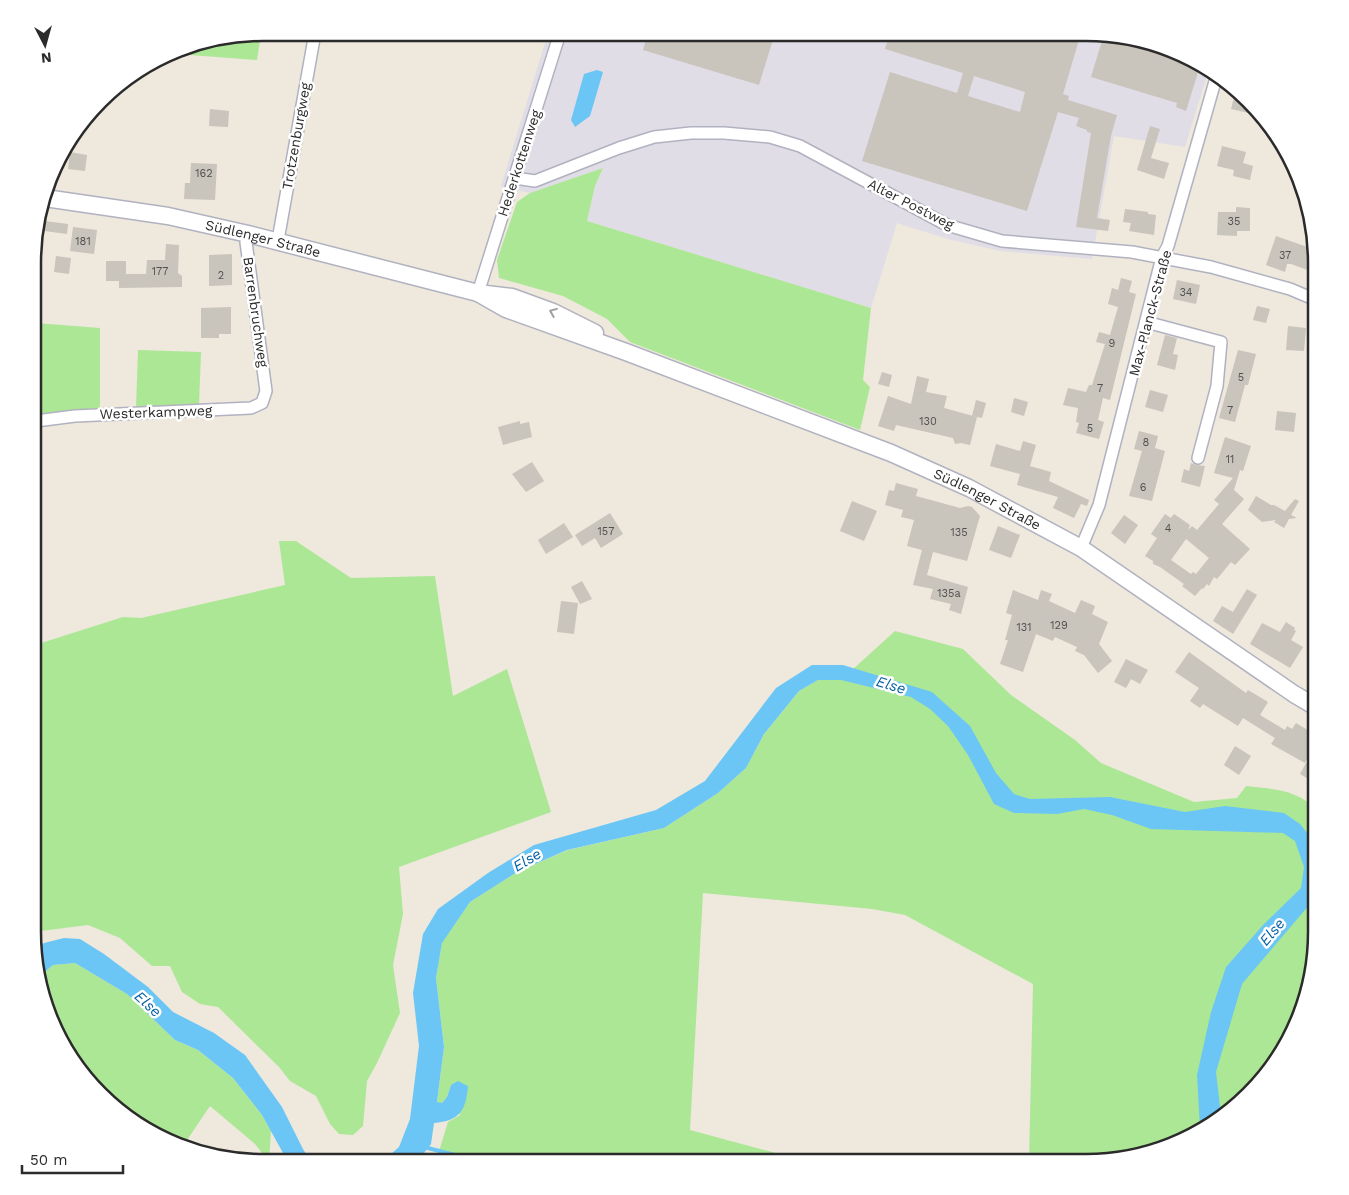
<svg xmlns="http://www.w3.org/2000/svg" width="1349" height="1195" font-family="'Work Sans',sans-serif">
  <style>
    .industrial { fill: #e0dde6 }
    .green { fill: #ace796 }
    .water { fill: #6bc6f5 }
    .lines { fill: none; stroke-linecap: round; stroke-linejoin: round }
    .stream { stroke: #6bc6f5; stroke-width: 4 }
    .building { fill: #c9c4bc; fill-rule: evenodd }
    .minor-casing { stroke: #b1b2c0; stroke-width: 14 }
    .secondary-casing { stroke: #b1b2c0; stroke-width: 19 }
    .minor { stroke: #fff; stroke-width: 11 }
    .secondary { stroke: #fff; stroke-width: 16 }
    .oneway { stroke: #a0a0a0 }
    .labels { text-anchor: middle; stroke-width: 5; stroke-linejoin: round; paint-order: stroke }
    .number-label { font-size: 11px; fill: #52514f }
    .street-label { font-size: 14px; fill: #2b2b2b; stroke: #fff }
    .water-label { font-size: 15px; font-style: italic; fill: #0762a4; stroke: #fff }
    .rim { fill: none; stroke: #2b2b2b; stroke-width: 2.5 }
  </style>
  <rect width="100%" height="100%" fill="#eee8dd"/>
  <polygon class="industrial" points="548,33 1101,33 1188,56 1208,72 1185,147 1114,136 1092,259 1001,251 948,239 897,223 871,308 587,221 595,186 603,168 530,193 501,186"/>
  <g class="green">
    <polygon points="261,33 257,60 190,55 191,45"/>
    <polygon points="603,168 595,186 587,221 871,308 863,380 870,387 860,430 630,342 607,319 563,296 499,278 497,260 517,202 530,193"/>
    <polygon points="36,323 100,328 100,410 68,411 36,417"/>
    <polygon points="138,350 201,352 199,405 136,408"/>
    <polygon points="279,541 296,541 351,578 435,576 453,696 507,669 551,812 399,867 403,914 393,965 400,1013 377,1063 367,1081 363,1126 353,1135 339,1134 330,1124 316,1096 290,1081 279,1067 218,1007 200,1004 182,992 170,966 152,966 120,938 88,925 33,932 35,645 123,617 141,618 285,585"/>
    <path d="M895,631l68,18 48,46 64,45 26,23 93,39 43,-4 9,-12c26,3 50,3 70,23v123l-23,101 -55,72 -64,40 -74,17h-71l4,-178 -128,-69 -33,-6 -169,-16 -13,237 119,32h-381l11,-11 9,-29 12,-7 -9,-30 -4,12 -5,6h-5l7,-56 -8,-69 6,-36 28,-40 47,-30 51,-22 96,-22 54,-35 28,-25 18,-34 35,-43 19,-11h23z"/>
    <polygon points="75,963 127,994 175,1040 198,1050 233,1078 262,1115 271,1131 269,1162 255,1144 210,1106 183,1146 175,1145 90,1084 50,1020 40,976 53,965"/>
  </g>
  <g class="water">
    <polygon points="597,70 603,72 590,116 575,127 571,120 584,74"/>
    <path d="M812,665h31l89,27 38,34 26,47 18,21 16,5 80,-2 75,15 40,-6 59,7 16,11 16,20v53l-74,87 -26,88 5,43 -21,13 -3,-53 14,-63 15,-45 38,-43 37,-36 3,-21 -9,-26 -12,-8 -132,-4 -39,-14 -28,-6 -27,5 -43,-1 -20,-9 -26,-49 -20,-29 -18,-17 -19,-12 -70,-17h-23l-19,11 -35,43 -18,34 -28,25 -54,35 -97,22 -50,22 -47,30 -28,41 -6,35 8,69 -7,55 5,1 5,-6 4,-12 7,-4 10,5c-2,25 -9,35 -34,37l-3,21 -14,18h-35l17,-15 11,-28 9,-73 -6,-53 10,-59 15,-25 50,-36 46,-28 122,-35 49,-29 71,-93z"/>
    <polygon points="64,938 80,939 104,954 148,987 173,1012 214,1033 245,1055 282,1107 303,1149 311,1162 288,1162 262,1115 233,1078 198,1050 175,1040 127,994 75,963 53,965 40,976 34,951 44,943"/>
  </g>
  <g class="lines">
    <polyline class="stream" points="424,1147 482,1162"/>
  </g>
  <g class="building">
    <polygon points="648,33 775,33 759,85 643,50"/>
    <path d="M890,33h191l-18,61 6,2 -1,4 49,15 -6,21 -14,82 13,2 -2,11 -32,-4 15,-94 -4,-1v-2l-11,-4 3,-8 -21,-6 -31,99 -165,-50 28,-89 67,21 6,-20 -78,-24zM974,76l51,16 -5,20 -52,-16z"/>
    <polygon points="1104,34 1188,56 1200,66 1186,111 1176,107 1177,103 1091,77"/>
    <polygon points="1235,93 1259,111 1262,116 1231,109"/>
    <polygon points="210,109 229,111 228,127 209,126"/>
    <polygon points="1150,126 1160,129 1151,158 1169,163 1164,179 1137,170"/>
    <polygon points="1222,146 1246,152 1243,163 1253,166 1250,180 1233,176 1234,170 1217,166"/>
    <polygon points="70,152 87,155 85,171 68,169"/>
    <polygon points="191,163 217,164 215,200 184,199 185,183 190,183"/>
    <polygon points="1236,207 1250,208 1250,231 1237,231 1237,236 1217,235 1218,212 1236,212"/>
    <polygon points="1125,209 1148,212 1148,214 1156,215 1154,235 1129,231 1131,223 1123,222"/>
    <polygon points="37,220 68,224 67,234 37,230"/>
    <polygon points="73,227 97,230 94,254 70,251"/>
    <polygon points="1276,236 1316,250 1316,273 1291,264 1287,264 1285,272 1266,265"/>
    <polygon points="166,244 179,245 178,273 182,276 182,287 119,288 119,281 106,281 106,261 126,261 126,274 146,274 147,260 165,260"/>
    <polygon points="232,254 232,285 209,286 209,255"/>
    <polygon points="56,256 71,258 69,274 54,272"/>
    <polygon points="1121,278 1132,281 1129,292 1136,294 1110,400 1103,398 1098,420 1104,422 1099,439 1076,433 1079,423 1076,422 1078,408 1063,405 1068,388 1086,392 1089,385 1092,385 1105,344 1096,342 1099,332 1110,335 1118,307 1108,304 1112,288 1118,290"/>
    <polygon points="1177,280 1200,285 1196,304 1173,299"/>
    <polygon points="1257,306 1270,309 1266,323 1253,320"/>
    <polygon points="231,307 231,334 219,334 219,338 201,338 201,308"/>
    <polygon points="1288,326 1306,328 1304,351 1286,350"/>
    <polygon points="1165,335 1177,338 1173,354 1178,355 1175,370 1157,365"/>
    <polygon points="1238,350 1256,354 1248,385 1245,385 1235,422 1219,418"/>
    <polygon points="882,372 892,375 889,387 878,384"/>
    <polygon points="917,376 929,379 926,392 947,396 944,408 977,417 970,445 961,443 955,444 953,438 896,425 894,431 878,426 888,396 911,404"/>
    <polygon points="1150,390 1168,395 1163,412 1145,407"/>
    <polygon points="1014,398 1028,402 1024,416 1011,412"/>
    <polygon points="976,400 986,403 982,418 972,416"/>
    <polygon points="1277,411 1296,413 1294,432 1275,430"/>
    <polygon points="520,421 520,424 529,422 532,437 503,445 498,427"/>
    <polygon points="1139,431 1158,436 1155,448 1165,451 1152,501 1129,496 1142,451 1134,449"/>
    <path d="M1225,437l26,9 -8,25 -3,-1 -6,20 10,9 -22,25 28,25 -15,16 -4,-3 -14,17 -3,-2 -5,9 -2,-2 -4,5 -1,-1 -7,8 -13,-10 2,-2 -24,-17 -7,-3v-3l-8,-5 12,-18 -6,-4 14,-20 6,4 3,-4 16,11 -2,5 4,-4 5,4 22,-26 -5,-4 19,-22 -19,-5zM1186,539l23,19 -13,16 -3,-2 -2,2 -20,-14z"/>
    <polygon points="1023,441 1036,445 1030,466 1051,472 1049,481 1089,500 1087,506 1081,504 1074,518 1053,508 1058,497 1017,485 1020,474 990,466 996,444 1020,451"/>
    <polygon points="532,462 544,481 526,492 512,474"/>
    <polygon points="1191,463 1196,465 1205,466 1200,487 1181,482 1184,469 1189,471"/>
    <polygon points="896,483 918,489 916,496 960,508 968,506 972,507 980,516 967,561 933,552 927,575 968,587 961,614 949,610 951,604 930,599 933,589 913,585 922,550 907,546 914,520 901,517 903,510 885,505 889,490 894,491"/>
    <polygon points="1256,496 1271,505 1274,505 1285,511 1295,499 1299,501 1291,515 1297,518 1289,519 1284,528 1274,522 1276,520 1262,522 1248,510"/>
    <polygon points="852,501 877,511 864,541 840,531"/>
    <polygon points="610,513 623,534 601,548 595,538 582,546 575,535"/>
    <polygon points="1124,515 1138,525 1125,544 1111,533"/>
    <polygon points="564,523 573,537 546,554 538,540"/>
    <polygon points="998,526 1020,535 1011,558 989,550"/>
    <polygon points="582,581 592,599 580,604 571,587"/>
    <polygon points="1247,589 1257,595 1233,634 1213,621 1222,606 1233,612"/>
    <polygon points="1013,590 1038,600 1041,590 1052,594 1049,601 1075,613 1081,600 1095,606 1092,614 1108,622 1099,644 1112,661 1098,673 1084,655 1075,651 1077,647 1055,637 1053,641 1036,634 1023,672 1000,664 1008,640 1005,640 1012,615 1006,613"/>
    <polygon points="561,601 578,603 574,634 557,632"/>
    <polygon points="1286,622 1295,628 1294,630 1296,631 1291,640 1303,647 1290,668 1250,644 1262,623 1280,632"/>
    <polygon points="1189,652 1246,693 1248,690 1268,702 1260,715 1285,730 1287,726 1292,729 1296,723 1316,735 1316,742 1305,763 1271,744 1275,738 1243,718 1238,726 1203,704 1200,708 1190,701 1199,688 1175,672"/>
    <polygon points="1126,659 1148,670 1140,684 1131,679 1126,688 1114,682"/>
    <polygon points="1235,746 1251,756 1239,775 1224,765"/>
    <polygon points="1306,763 1316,768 1310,780 1300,774"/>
  </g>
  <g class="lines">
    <g class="minor-casing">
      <g id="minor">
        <polyline points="515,178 535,181 619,148 654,137 691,133 724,133 770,137 800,146 947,225 1002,241 1132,252 1211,267 1290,289 1316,300"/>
        <polyline points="278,240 315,33"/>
        <polyline points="478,293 560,33"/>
        <polyline points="1146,322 1221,342 1217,386 1198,458"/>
        <polyline points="36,421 75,416 251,408 262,403 266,391 246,242 248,234"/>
        <polyline points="1081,548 1099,505 1162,257 1168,246 1216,78"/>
      </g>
    </g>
    <g class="secondary-casing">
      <g id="secondary">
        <path id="s1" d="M45,198l123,18 80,18 230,59 34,4 41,15 42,21"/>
        <path id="s2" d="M478,293l28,16 120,43 265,101 78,35 112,60 213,146 22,13"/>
      </g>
    </g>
    <use href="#minor" class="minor"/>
    <use href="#secondary" class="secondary"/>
  </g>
  <defs><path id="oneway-chevron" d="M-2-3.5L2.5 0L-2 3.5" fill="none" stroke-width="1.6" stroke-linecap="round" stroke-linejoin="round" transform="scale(1.25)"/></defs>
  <use class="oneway" href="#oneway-chevron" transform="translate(553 312) rotate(-158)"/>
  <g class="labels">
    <g class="number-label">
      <text x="204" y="177">162</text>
      <text x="1234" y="225">35</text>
      <text x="83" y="245">181</text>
      <text x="1285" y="259">37</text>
      <text x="160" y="275">177</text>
      <text x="221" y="279">2</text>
      <text x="1186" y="296">34</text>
      <text x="1112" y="347">9</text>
      <text x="1241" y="381">5</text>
      <text x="1100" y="392">7</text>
      <text x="1230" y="414">7</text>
      <text x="928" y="425">130</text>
      <text x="1090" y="432">5</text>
      <text x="1146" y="446">8</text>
      <text x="1230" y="463">11</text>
      <text x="1143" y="491">6</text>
      <text x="1168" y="532">4</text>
      <text x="606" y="535">157</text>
      <text x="959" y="536">135</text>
      <text x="949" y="597">135a</text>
      <text x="1059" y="629">129</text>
      <text x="1024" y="631">131</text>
    </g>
    <g class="street-label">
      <text transform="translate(296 136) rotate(-80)" y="5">Trotzenburgweg</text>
      <text transform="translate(519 163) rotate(-72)" y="5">Hederkottenweg</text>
      <text transform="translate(911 204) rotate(27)" y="5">Alter Postweg</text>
      <text dy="5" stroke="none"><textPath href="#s1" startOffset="222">Südlenger Straße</textPath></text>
      <text transform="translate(256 312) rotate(82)" y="5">Barrenbruchweg</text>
      <text transform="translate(1150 313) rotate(-75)" y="5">Max-Planck-Straße</text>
      <text transform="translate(156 412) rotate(-2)" y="5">Westerkampweg</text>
      <text dy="5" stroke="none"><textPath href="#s2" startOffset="550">Südlenger Straße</textPath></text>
    </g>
    <g class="water-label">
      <text transform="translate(891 685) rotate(17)" y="5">Else</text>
      <text transform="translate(527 860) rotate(-31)" y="5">Else</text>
      <text transform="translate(1272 932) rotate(-50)" y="5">Else</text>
      <text transform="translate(148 1004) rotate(43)" y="5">Else</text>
    </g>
  </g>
  <path d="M0 0H1349V1195H0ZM263 41H1086A222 222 0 0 1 1308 263V932A222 222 0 0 1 1086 1154H263A222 222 0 0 1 41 932V263A222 222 0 0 1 263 41Z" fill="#fff" fill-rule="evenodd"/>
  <path class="rim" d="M263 41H1086A222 222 0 0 1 1308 263V932A222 222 0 0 1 1086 1154H263A222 222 0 0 1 41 932V263A222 222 0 0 1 263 41Z"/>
  <g transform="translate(45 45) rotate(174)" stroke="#ffffff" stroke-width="4" paint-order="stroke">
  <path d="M0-4L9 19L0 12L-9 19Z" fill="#2b2b2b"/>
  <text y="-8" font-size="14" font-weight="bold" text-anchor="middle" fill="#2b2b2b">N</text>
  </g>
  <path d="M22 1165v8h101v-8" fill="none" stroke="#2b2b2b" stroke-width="2.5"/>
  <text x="30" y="1165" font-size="15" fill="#2b2b2b" stroke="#ffffff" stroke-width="4" paint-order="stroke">50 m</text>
</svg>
